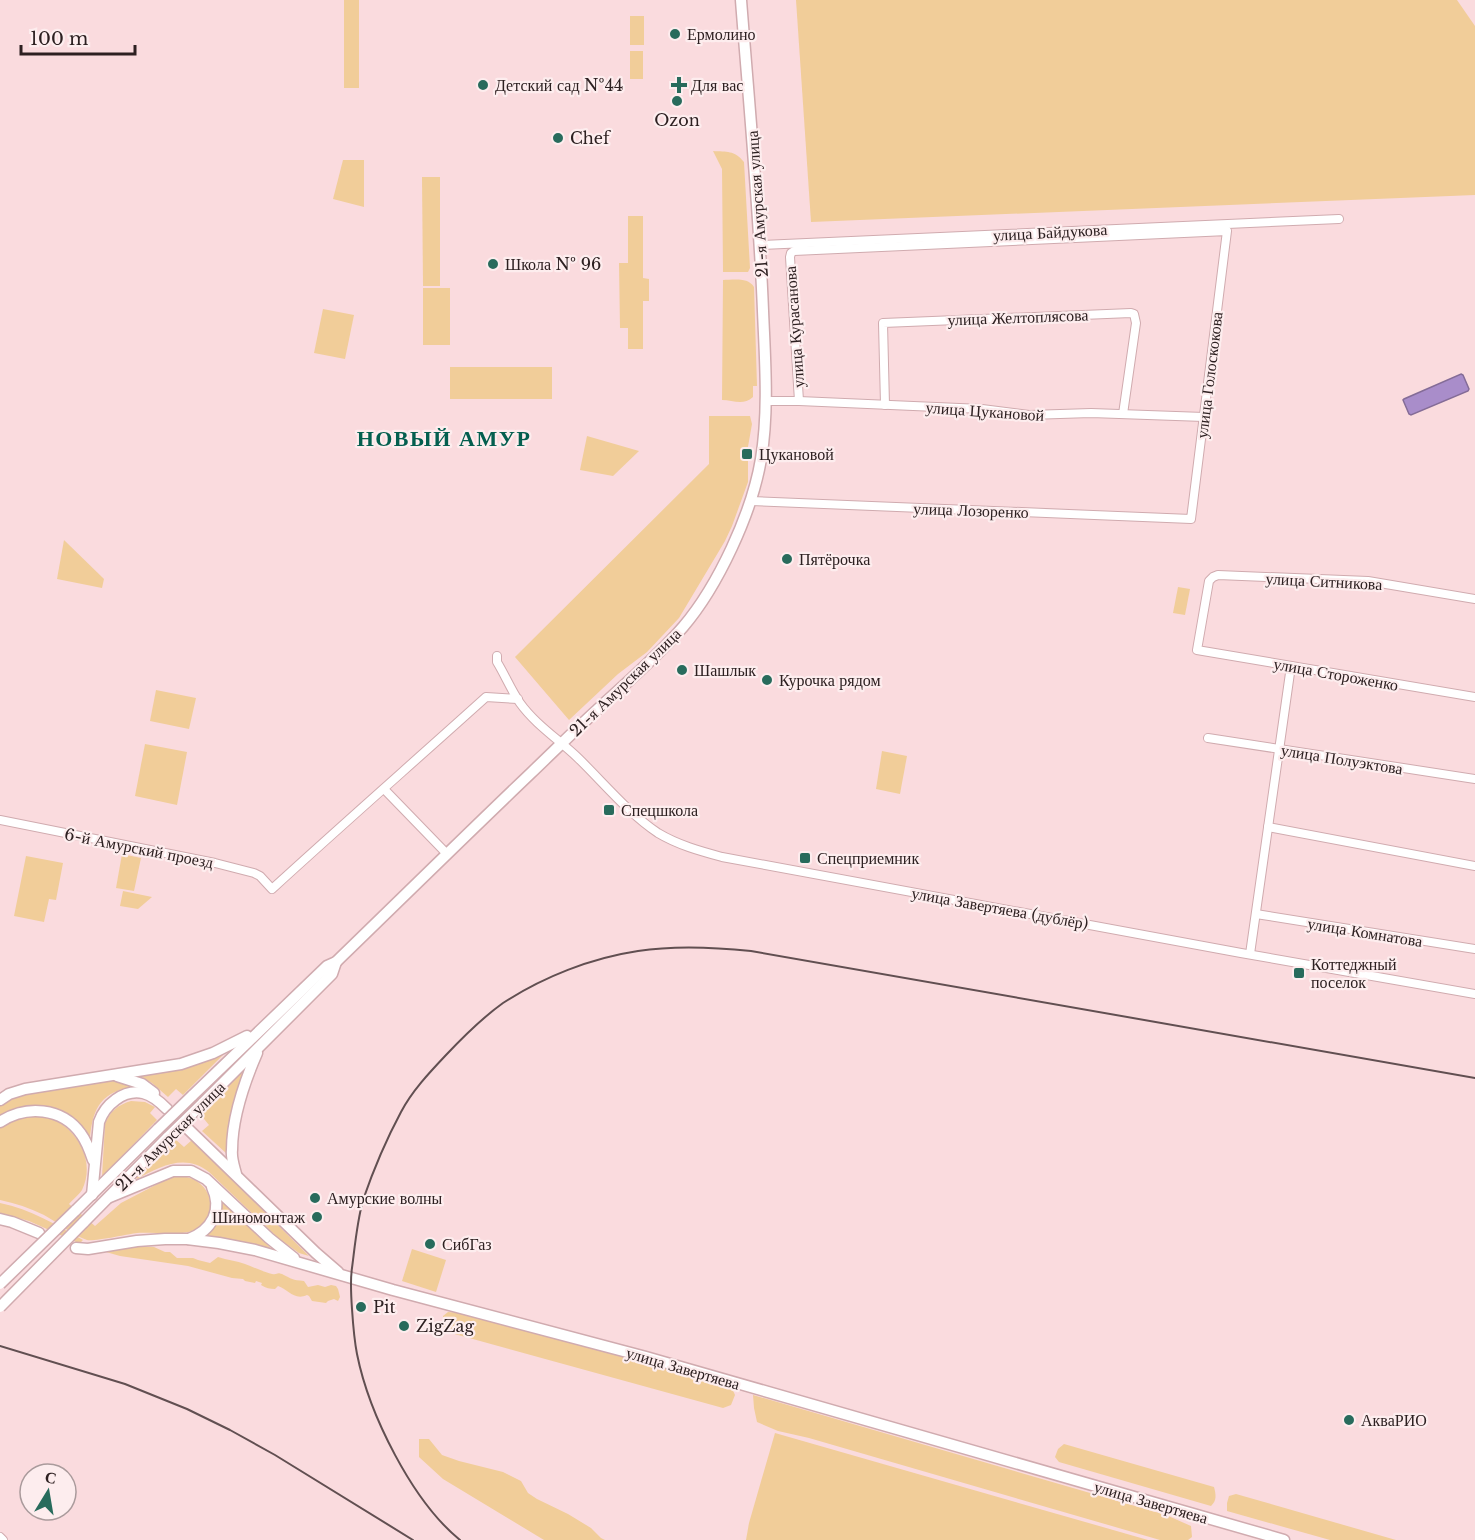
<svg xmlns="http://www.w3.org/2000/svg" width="1475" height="1540" font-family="'Libre Baskerville',serif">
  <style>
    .green { fill: #f1cd99 }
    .water { fill: #a98dca; stroke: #846c97; stroke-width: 1.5 }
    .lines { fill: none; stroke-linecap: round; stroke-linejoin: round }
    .minor-casing { stroke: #d0abaf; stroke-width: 10 }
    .major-casing { stroke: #d0abaf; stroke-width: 13 }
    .minor { stroke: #fff; stroke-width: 8 }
    .major { stroke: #fff; stroke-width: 10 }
    .rail { stroke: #614f51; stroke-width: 2 }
    .major-bridge-casing { stroke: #d0abaf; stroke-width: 13; stroke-linecap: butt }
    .major-bridge { stroke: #fff; stroke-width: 10 }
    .poi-dot { fill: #286b5c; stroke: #fdedee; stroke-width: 2 }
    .labels { text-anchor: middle; stroke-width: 4.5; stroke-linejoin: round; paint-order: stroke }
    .poi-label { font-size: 16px; fill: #2d2021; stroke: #fdedee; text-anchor: start }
    .street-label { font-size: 16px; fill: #2d2021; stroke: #fdedee }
    .district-label { font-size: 22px; font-weight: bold; letter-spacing: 1.5px; fill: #045f4f; stroke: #fdedee }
  </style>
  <rect width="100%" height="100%" fill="#fadbde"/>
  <g class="green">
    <rect x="344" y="0" width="15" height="88"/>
    <polygon points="796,0 1457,0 1475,26 1475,195 811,222"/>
    <rect x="630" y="16" width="14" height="29"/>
    <rect x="630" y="51" width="13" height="28"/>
    <path d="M713,151c14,1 21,-1 31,11l6,106 -2,4h-25l-1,-103z"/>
    <polygon points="343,160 364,160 364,207 333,199"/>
    <polygon points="422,177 440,177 440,286 423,286"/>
    <polygon points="628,216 643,216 643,278 649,279 649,301 643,301 643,349 628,349 628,328 620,328 619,263 628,263"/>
    <path d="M723,280c10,0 25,-3 31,7l3,99h-4v11c-10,9 -20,3 -31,3z"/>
    <rect x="423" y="288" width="27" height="57"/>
    <polygon points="323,309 354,315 345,359 314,353"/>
    <rect x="450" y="367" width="102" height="32"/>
    <polygon points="709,416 750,416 752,424 746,458 748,458 748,482 732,526 725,541 679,618 647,652 618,674 569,720 515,657 709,464"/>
    <polygon points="587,436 639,451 613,476 580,470"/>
    <polygon points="64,540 104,579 102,588 57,579"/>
    <polygon points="1178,587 1190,589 1185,615 1173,613"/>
    <polygon points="156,690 196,698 189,729 150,721"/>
    <polygon points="145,744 187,752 177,805 135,796"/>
    <polygon points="882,751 907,756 900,794 876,789"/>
    <polygon points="122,854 141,858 134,891 116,888"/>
    <polygon points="26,856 63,863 56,900 49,899 44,922 14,916"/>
    <polygon points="123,891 152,897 138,909 120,906"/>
    <polygon points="224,1052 225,1053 183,1095 176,1089 168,1097 152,1083 140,1076 140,1075"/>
    <polygon points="243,1071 244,1071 227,1154 202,1131 209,1125 200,1114"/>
    <path d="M108,1080l9,1 18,5c-33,6 -42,20 -45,52l-31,-25 -59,5v-13l15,-9z"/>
    <path d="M131,1101l14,1 10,5 -5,6 7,7 -55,57 3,-53c5,-13 13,-19 26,-23z"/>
    <path d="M34,1116c6,1 12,1 18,3 26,10 44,44 30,71 -3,5 -9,9 -13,14l26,22 26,-23 48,-25c26,-9 52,17 37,42 -3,5 -8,9 -14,11 -14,5 -39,1 -55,2 -8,1 -45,9 -50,7 -13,-4 -30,-18 -43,-25 -14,-7 -29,-12 -44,-15v-72l16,-9z"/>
    <path d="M175,1139l9,8 8,-7 117,116 -10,-3 -21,-15 -69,-66c-23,-19 -49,-6 -72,7l-1,-1 3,-4z"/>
    <polygon points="220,1201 221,1201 275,1252 202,1237"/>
    <path d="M0,1203c31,6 56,22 83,37l-3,3 -4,-1 -47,-21 -29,-8z"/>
    <path d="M136,1246l18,1 11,5h5l7,6h16l5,2 12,3 8,-6c9,3 19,4 27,7 8,3 19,8 27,10 6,1 4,-2 10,0 10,5 10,6 22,7l4,6 10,-2 7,2 6,-2 5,1 2,3 2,8 -2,4 -4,-2 -6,2 -2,2 -14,-2 -3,-5 -2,-1c-13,6 -19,-6 -29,-9l-3,3c-5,0 -9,-1 -14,-4l1,-2 -6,-2 -1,2 -10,-2 -2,-2 -11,-1 -44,-12 -68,-10 -14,-4 1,-1z"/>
    <polygon points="412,1249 446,1260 436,1292 402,1281"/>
    <polygon points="448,1312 464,1313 731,1386 735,1395 731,1405 723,1408 451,1333 444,1328 443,1316"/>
    <polygon points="753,1395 1166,1515 1191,1526 1192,1537 1188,1540 1160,1540 809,1438 778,1431 757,1422 754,1408"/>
    <polygon points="775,1433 1148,1540 746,1540 749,1523"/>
    <polygon points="419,1439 429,1439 442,1455 459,1461 503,1472 521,1481 528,1493 537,1499 568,1514 591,1528 601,1538 605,1540 544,1540 443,1479 419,1457"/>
    <path d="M1064,1444l150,43c2,8 3,13 -3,19l-152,-44 -4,-5 3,-8z"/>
    <polygon points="1236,1494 1396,1540 1330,1540 1227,1511 1227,1503 1229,1496"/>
  </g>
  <polygon class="water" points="1461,374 1463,375 1469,389 1468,391 1411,415 1409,414 1403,400 1404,399"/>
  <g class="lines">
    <g class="minor-casing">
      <g id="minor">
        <polyline points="760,245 1339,219"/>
        <polyline points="766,401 799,401 982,409 1029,415 1091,413 1204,417"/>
        <polyline points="885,405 883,323 1131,313 1134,314 1136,323 1123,414"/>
        <polyline points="751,501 1191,519 1227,231 794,251 791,253 790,257 799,401"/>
        <polyline points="1475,599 1368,581 1218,575 1213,577 1209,581 1197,650 1475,697"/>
        <path d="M497,656v6c8,13 14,28 23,41 15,21 38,36 57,54 25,24 52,57 81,76 20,12 42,18 64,24l519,96 234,41"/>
        <polyline points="1208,738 1475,779"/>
        <polyline points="384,789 447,854"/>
        <path d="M0,820l215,43 39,10 6,3 12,13c71,-65 143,-128 214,-192l32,2"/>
        <polyline points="1268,827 1475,866"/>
        <polyline points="1256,914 1475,949"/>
        <polyline points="1250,954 1291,666"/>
        <polyline points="0,1537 3,1540"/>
      </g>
    </g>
    <g class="major-casing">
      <g id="major">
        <polyline points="117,1076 142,1084 154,1093"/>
        <path d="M192,1096l135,-130 9,-4c65,-63 130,-127 195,-189 22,-21 44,-43 66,-63 29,-27 60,-53 86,-83 35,-41 69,-114 78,-168 8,-49 4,-99 2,-148 -4,-104 -14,-207 -22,-311"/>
        <polyline points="0,1100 9,1094 25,1089 181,1064 213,1053 247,1036"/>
        <polyline points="202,1104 332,974 336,962"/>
        <path d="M0,1122c26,-17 62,-15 81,12 6,8 9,17 12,26"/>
        <polyline points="186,1127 316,1253 338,1272"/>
        <path d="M236,1174c-2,-8 -5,-16 -4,-24 0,-33 12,-67 25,-97"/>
        <path d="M92,1195l7,-73c6,-17 24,-33 44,-29 9,2 18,10 24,16"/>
        <polyline points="110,1197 173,1171 191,1171 206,1179 269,1238 294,1258"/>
        <polyline points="75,1211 158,1129"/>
        <polyline points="0,1219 12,1222 39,1233"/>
        <polyline points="83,1223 168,1137"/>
        <path d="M189,1239c23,-9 34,-29 23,-52"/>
        <polyline points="76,1248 88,1249 137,1241 165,1239 187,1239 219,1243 255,1250 393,1290 646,1357 1284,1540"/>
      </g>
    </g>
    <use href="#minor" class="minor"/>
    <use href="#major" class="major"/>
    <g class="rail">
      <polyline points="0,1346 125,1384 187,1409 230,1430 275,1455 413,1540"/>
      <path d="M460,1540c-48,-39 -91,-126 -103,-186 -3,-15 -4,-30 -5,-45 -1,-14 -2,-28 0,-41 3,-23 5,-46 11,-68 10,-29 23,-60 38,-88 11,-21 28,-39 45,-57 17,-18 36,-37 57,-52 40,-26 88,-45 135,-52 38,-6 75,-4 113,0l724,127"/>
    </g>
    <g class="major-bridge-casing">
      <g id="major-bridge">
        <polyline points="158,1129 192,1096"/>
        <polyline points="168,1137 202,1104"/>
        <polyline points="0,1284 75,1211"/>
        <polyline points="0,1307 83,1223"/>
      </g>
    </g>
    <use href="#major-bridge" class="major-bridge"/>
  </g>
  <g class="poi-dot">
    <circle cx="675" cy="34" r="6"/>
    <circle cx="483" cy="85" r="6"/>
    <path d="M676 76h6v6h6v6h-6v6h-6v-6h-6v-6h6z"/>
    <circle cx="677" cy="101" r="6"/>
    <circle cx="558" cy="138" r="6"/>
    <circle cx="493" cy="264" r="6"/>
    <rect x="741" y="448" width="12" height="12" rx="3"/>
    <circle cx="787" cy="559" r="6"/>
    <circle cx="682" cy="670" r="6"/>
    <circle cx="767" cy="680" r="6"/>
    <rect x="603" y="804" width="12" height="12" rx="3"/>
    <rect x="799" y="852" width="12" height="12" rx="3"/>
    <rect x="1293" y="967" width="12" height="12" rx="3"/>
    <circle cx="315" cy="1198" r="6"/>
    <circle cx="317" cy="1217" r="6"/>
    <circle cx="430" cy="1244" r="6"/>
    <circle cx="361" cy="1307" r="6"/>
    <circle cx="404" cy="1326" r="6"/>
    <circle cx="1349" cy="1420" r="6"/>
  </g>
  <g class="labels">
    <g class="poi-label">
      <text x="687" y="40">Ермолино</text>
      <text x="495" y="91">Детский сад №44</text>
      <text x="691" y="91">Для вас</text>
      <text x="677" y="126" text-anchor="middle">Ozon</text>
      <text x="570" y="144">Chef</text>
      <text x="505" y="270">Школа № 96</text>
      <text x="759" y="460">Цукановой</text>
      <text x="799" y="565">Пятёрочка</text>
      <text x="694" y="676">Шашлык</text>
      <text x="779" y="686">Курочка рядом</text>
      <text x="621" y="816">Спецшкола</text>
      <text x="817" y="864">Спецприемник</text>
      <text x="1311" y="970">Коттеджный<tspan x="1311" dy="18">поселок</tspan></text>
      <text x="327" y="1204">Амурские волны</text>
      <text x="305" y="1223" text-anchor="end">Шиномонтаж</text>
      <text x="442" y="1250">СибГаз</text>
      <text x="373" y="1313">Pit</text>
      <text x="416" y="1332">ZigZag</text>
      <text x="1361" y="1426">АкваРИО</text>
    </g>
    <g class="street-label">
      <text transform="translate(757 204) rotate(-94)" y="6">21-я Амурская улица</text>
      <text transform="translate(1050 232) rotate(-3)" y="6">улица Байдукова</text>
      <text transform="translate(1018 317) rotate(-2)" y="6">улица Желтоплясова</text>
      <text transform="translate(794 327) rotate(-94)" y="6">улица Курасанова</text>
      <text transform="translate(1209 375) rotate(-83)" y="6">улица Голоскокова</text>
      <text transform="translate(985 411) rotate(4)" y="6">улица Цукановой</text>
      <text transform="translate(971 510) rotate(2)" y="6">улица Лозоренко</text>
      <text transform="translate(1324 581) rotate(3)" y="6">улица Ситникова</text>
      <text transform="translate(1336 674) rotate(10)" y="6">улица Стороженко</text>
      <text transform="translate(625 682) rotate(-44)" y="6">21-я Амурская улица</text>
      <text transform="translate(1342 759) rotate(9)" y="6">улица Полуэктова</text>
      <text transform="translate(139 848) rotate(11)" y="6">6-й Амурский проезд</text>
      <text transform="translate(1000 908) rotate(10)" y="6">улица Завертяева (дублёр)</text>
      <text transform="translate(1365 932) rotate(9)" y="6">улица Комнатова</text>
      <text transform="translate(170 1136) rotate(-45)" y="6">21-я Амурская улица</text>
      <text transform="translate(683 1368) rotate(16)" y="6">улица Завертяева</text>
      <text transform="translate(1151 1502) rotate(16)" y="6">улица Завертяева</text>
    </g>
    <g class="district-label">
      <text x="444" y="446">НОВЫЙ АМУР</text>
    </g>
  </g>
  <g transform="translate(48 1492) rotate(11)"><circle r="28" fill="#fdedee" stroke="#aa9b9c" stroke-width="1.5"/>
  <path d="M0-4.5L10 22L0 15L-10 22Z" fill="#286b5c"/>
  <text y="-9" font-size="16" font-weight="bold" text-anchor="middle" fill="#2d2021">С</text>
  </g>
  <path d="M21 45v9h114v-9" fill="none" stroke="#2d2021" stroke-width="3"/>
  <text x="30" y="45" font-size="18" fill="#2d2021" stroke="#fdedee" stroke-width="4.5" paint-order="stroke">100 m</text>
</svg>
